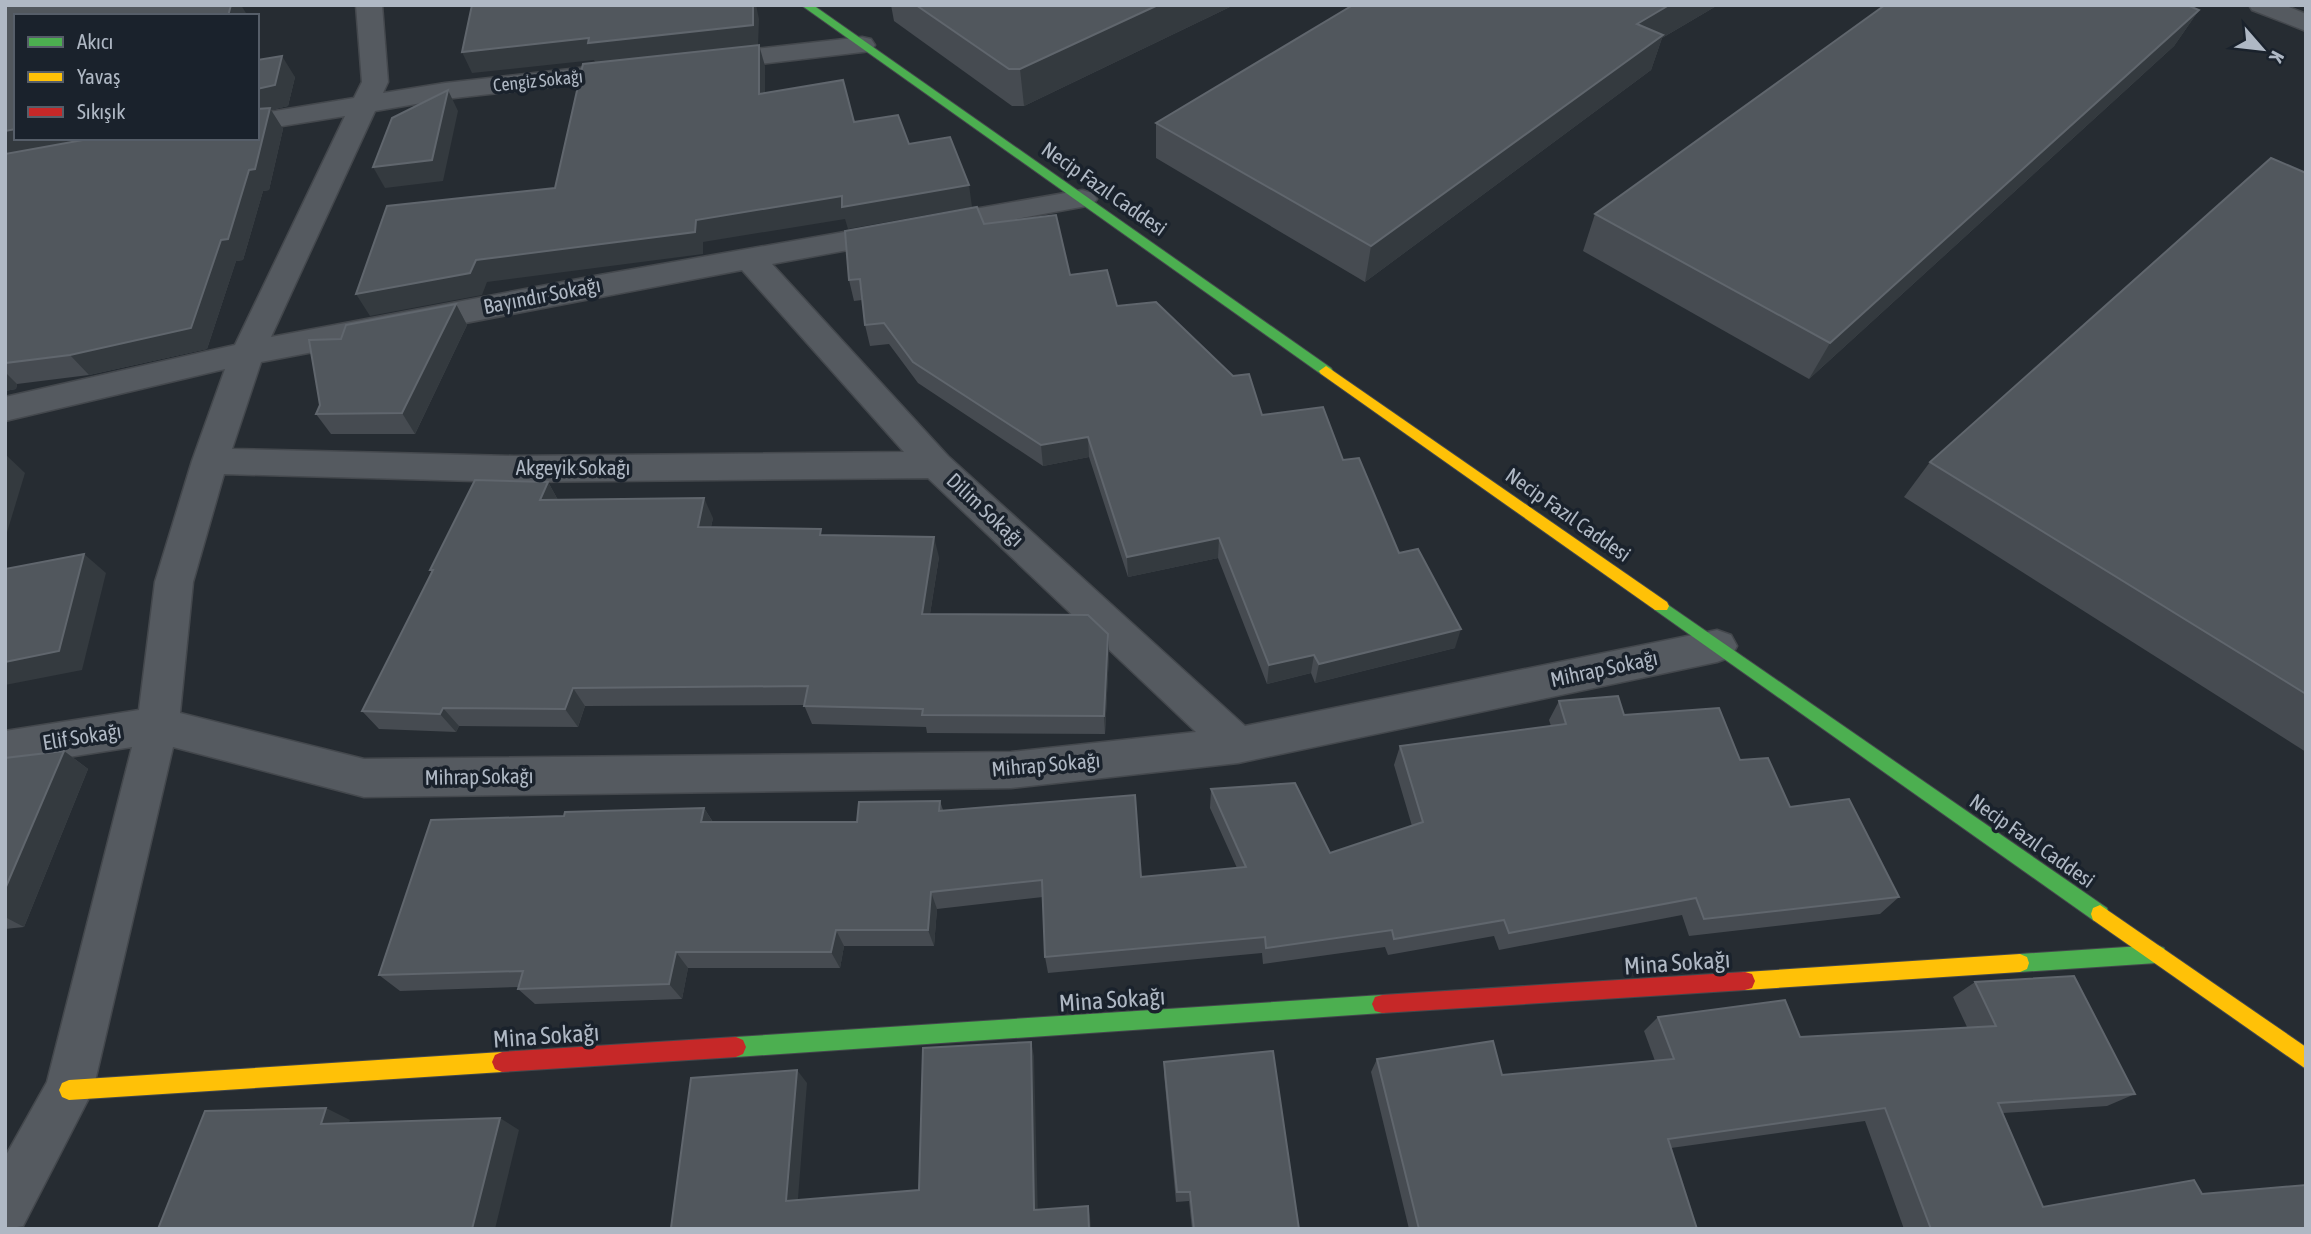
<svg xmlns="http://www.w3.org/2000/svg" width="2311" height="1234" font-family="'Asap Condensed',sans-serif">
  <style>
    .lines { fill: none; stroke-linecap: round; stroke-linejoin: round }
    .street-casing { stroke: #44484d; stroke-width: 3 }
    .fast-casing { stroke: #44484d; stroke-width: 2 }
    .slow-casing { stroke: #44484d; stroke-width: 2 }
    .jam-casing { stroke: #44484d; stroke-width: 2 }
    .street { fill: #555a60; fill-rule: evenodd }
    .fast { fill: #4caf50; fill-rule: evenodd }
    .slow { fill: #ffc107; fill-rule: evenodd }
    .jam { fill: #c62828; fill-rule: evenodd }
    .wall { fill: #464b51 }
    .shaded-wall { fill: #343a3f }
    .building { fill: #51575d; stroke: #60666d; stroke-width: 2 }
    .labels { text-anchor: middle; stroke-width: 7; stroke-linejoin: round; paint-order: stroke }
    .far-street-label { font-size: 18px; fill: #afb8c4; stroke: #1a222c }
    .street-label { font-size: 21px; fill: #afb8c4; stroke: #1a222c }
    .near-street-label { font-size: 24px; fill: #afb8c4; stroke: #1a222c }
  </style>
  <rect width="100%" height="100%" fill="#262c32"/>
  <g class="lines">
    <g class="street-casing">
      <g id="street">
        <path d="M356,5h26l6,77 -5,11 62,-10 188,-21 9,2 4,6 -4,6 -9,2 -188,21 -70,12 -104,226 329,-62 482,-85 10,3 5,6 -5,6 -320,59 176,192 297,270 472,-96 14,5 6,11 -6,11 -14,5 -479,101 -227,25 -647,9 -191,-50 -80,343 -70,136 -18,3v-72l42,-75 85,-335 -127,20v-36l134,-21 16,-128 37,-121 33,-92 -220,52v-24l230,-52 110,-229 -88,14v-16l97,-16 8,-16zM742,270l162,182 -390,4 -282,-7 29,-87zM224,474l290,8 414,-4 268,254 -185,20 -647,7 -184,-46 13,-131z"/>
        <polygon points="2249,5 2284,5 2306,14 2306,31 2252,10"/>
        <polygon points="862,37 871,39 875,45 871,51 710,70 701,68 697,62 701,56 710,54"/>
      </g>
    </g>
    <g class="fast-casing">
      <g id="fast">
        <polygon points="801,5 813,5 1331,368 1333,371 1331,374 1321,374"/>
        <polygon points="1661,600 2107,908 2109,914 2107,920 2100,923 2093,920 1655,610 1653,606 1655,602"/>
        <polygon points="2157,945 2164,948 2166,954 2164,960 2157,963 2020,972 2013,969 2011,963 2013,957 2020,954"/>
        <polygon points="1382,995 1389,997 1392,1004 1389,1011 1382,1013 736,1057 729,1054 726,1047 729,1040 736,1037"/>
      </g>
    </g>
    <g class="slow-casing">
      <g id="slow">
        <polygon points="1326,366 1667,602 1669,606 1667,610 1655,610 1321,374 1319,371"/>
        <polygon points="2100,905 2306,1047 2306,1069 2093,920 2091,914 2093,908"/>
        <polygon points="2020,954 2027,957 2029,963 2027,969 2020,972 1745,990 1738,988 1735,981 1738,974 1745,972"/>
        <polygon points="502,1052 509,1055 512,1062 509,1069 502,1072 69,1100 62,1097 59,1090 62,1083 69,1080"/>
      </g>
    </g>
    <g class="jam-casing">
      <g id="jam">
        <polygon points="1745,972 1752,974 1755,981 1752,988 1745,990 1382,1013 1375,1011 1372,1004 1375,997 1382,995"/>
        <polygon points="736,1037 743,1040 746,1047 743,1054 736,1057 502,1072 495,1069 492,1062 495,1055 502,1052"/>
      </g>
    </g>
    <use href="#street" class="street"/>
    <use href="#fast" class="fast"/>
    <use href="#slow" class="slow"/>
    <use href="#jam" class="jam"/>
  </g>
  <g class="wall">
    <polygon points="5,5 16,138 257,138 257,60 295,77 288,106 271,110 283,129 269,190 263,191 243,260 236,261 207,349 89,375 17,384 16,389 5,391"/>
    <polygon points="891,5 1234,5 1024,106 1012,106 894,21"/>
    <polygon points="1353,5 1718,5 1662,38 1651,70 1365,282 1156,158 1156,123"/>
    <polygon points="2199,10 2174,46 1809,379 1583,251 1595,214"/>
    <polygon points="2306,173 2306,752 1904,497 1930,462"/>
    <polygon points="984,224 1070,275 1117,306 1262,415 1343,460 1455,648 1315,683 1311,673 1267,684 1218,558 1128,577 1089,457 1043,466 918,383 889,344 870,346 865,325 862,300 854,301 849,280"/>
    <polygon points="456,304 467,325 415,434 331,434 316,414 320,405 341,339"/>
    <polygon points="548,482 558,500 713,518 711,527 823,535 939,557 930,614 1108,634 1109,653 1105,734 927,733 926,727 812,724 804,705 585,706 578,727 459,726 456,732 379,729 362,711 432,572 430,570"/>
    <polygon points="1559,701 1624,715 1740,760 1790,807 1899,897 1880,914 1689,936 1682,915 1499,950 1494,936 1388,955 1385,947 1263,964 1262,953 1048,973 1045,957 1043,897 937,909 934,946 844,946 840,968 688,968 682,999 535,1004 518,989 519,987 400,991 379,975 564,816 704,808 713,822 857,822 940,801 943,810 1141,877 1237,868 1210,808 1211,789 1330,853 1412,826 1394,765 1400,746 1551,726 1549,720"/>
    <polygon points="64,751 88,769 24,927 5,929 5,758"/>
    <polygon points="1975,982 2135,1094 2107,1106 2003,1113 2043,1207 2202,1194 2306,1229 1904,1229 1865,1121 1671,1148 1697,1229 1409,1229 1371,1072 1377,1059 1502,1075 1655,1061 1644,1031 1658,1017 1800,1037 1967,1027 1953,997"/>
    <polygon points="1164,1062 1299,1229 1192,1229 1189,1201 1176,1202 1164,1074"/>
  </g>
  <g class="shaded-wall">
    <polygon points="231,5 241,5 246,13 246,16 228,16"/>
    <polygon points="753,5 756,5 759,19 758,46 596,64 594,60 472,73 462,52"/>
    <polygon points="1158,5 1234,5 1024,106 1020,69"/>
    <polygon points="1669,5 1718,5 1662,38 1651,70 1365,282 1371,246 1637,24"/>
    <polygon points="2199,10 2174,46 1809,379 1830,343"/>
    <polygon points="759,45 765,66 765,116 759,94"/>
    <polygon points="282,56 295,77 288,106 271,110 283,129 269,190 263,191 243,260 236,261 207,349 89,375 70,355 257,113 257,89"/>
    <polygon points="448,90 458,111 443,181 385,188 373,167"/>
    <polygon points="16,129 16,138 102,138 5,155 5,131"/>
    <polygon points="969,185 972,207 848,229 845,219 703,242 703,254 487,282 482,295 370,316 356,294 476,260 696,220 842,196"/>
    <polygon points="456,304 467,325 415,434 402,413"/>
    <polygon points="5,372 17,384 16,389 5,391"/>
    <polygon points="1088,437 1089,457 1043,466 1041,445"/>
    <polygon points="5,454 25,473 5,539"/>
    <polygon points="548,482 559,502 540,500"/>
    <polygon points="704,498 713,518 706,547 698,527"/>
    <polygon points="934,537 939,557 927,633 922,614"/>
    <polygon points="1219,538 1218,558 1128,577 1127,557"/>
    <polygon points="84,554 106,573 82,670 5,685 5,662"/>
    <polygon points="1461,629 1455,648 1315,683 1319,664"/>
    <polygon points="1108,634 1109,653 1105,734 1104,716"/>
    <polygon points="1314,655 1311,673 1267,684 1269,665"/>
    <polygon points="573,688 585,706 578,727 565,709"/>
    <polygon points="443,708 459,726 456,732 440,714"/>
    <polygon points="64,751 88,769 24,927 5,917 5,889"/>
    <polygon points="704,808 715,826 701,822"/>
    <polygon points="931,892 937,909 934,946 928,930"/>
    <polygon points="836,930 844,946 840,968 831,952"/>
    <polygon points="676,952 688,968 682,999 669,984"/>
    <polygon points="1031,1042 1034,1056 1038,1220 1034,1210"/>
    <polygon points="797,1070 807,1083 797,1211 786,1201"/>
    <polygon points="326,1108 350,1120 345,1136 321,1124"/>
    <polygon points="500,1118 519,1130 495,1229 472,1229"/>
    <polygon points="1088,1206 1090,1216 1091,1229 1089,1229"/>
  </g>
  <g class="building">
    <polygon points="5,5 231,5 228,16 16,16 16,129 5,131"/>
    <polygon points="472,5 753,5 753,25 588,43 589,38 462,52"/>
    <polygon points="916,5 1158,5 1020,69 1009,69"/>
    <polygon points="1353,5 1669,5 1637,24 1663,35 1371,246 1156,123"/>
    <polygon points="1885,5 2187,5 2199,10 1830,343 1595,214"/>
    <polygon points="759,45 759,94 843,80 854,122 898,115 909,144 950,137 969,185 842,207 842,196 696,220 695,232 476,260 470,273 356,294 387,206 555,188 583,64"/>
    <polygon points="282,56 275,85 257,89 257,60"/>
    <polygon points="448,90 432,160 373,167 392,118"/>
    <polygon points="270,108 255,169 249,170 228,239 221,240 191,328 70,355 5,363 5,154 94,138 257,138 257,109"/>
    <polygon points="2271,158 2306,173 2306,694 1930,462"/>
    <polygon points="977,207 984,224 1056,215 1070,275 1107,270 1117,306 1156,302 1233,376 1249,374 1262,415 1323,407 1343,460 1359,458 1399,553 1418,549 1461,629 1319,664 1314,655 1269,665 1219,538 1127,557 1088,437 1041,445 913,362 884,323 865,325 860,279 849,280 845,231"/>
    <polygon points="456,304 402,413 316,414 320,405 309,340 341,339 346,325"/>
    <polygon points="475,480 548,482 540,500 704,498 698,527 821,529 820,535 934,537 922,614 1088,615 1108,634 1104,716 922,715 923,709 804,706 808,686 573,688 565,709 443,708 440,714 362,711 433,570 430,570"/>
    <polygon points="84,554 59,651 5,662 5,569"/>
    <polygon points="1618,696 1624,715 1719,708 1740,760 1768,758 1790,807 1849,799 1899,897 1704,919 1696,898 1509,933 1504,920 1394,939 1392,930 1266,948 1265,937 1045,957 1042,880 931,892 928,930 836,930 831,952 676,952 669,984 518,989 523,971 379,975 431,820 564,816 565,812 704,808 701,822 857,822 859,802 940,801 939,811 1135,795 1141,877 1246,867 1211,789 1295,783 1330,853 1423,822 1400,746 1566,724 1559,701"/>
    <polygon points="64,751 5,889 5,758"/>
    <polygon points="2074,976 2135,1094 1998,1103 2043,1207 2194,1180 2202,1194 2306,1185 2306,1229 1931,1229 1885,1108 1668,1139 1697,1229 1419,1229 1377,1059 1493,1041 1502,1075 1674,1059 1658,1017 1785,1000 1800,1037 1996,1026 1975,982"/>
    <polygon points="1031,1042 1034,1210 1088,1206 1089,1229 657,1229 671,1228 691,1078 797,1070 786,1201 919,1190 923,1048"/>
    <polygon points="1273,1051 1299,1229 1194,1229 1190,1192 1177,1192 1164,1062"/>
    <polygon points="326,1108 321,1124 500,1118 472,1229 158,1229 205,1111"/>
  </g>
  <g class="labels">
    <g class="far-street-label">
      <text transform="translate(538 81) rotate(-6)" y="6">Cengiz Sokağı</text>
    </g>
    <g class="street-label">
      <text transform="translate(1104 189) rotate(35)" y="7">Necip Fazıl Caddesi</text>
      <text transform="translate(542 296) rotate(-11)" y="7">Bayındır Sokağı</text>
      <text x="573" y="475">Akgeyik Sokağı</text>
      <text transform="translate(985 510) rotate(43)" y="7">Dilim Sokağı</text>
      <text transform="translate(1568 515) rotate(35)" y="7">Necip Fazıl Caddesi</text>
      <text transform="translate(1604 669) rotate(-12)" y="7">Mihrap Sokağı</text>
      <text transform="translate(82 737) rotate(-9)" y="7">Elif Sokağı</text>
      <text transform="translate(1046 765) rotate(-5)" y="7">Mihrap Sokağı</text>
      <text transform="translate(479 777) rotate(-1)" y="7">Mihrap Sokağı</text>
      <text transform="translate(2032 841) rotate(35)" y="7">Necip Fazıl Caddesi</text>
    </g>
    <g class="near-street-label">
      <text transform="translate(1677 963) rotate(-4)" y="8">Mina Sokağı</text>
      <text transform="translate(1112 1000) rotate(-4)" y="8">Mina Sokağı</text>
      <text transform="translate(546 1036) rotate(-4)" y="8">Mina Sokağı</text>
    </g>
  </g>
  <rect width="2311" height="1234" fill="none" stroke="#afb8c4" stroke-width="14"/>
  <rect x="14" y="14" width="245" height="126" fill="#1a222c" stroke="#565e69" stroke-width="2"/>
  <rect x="28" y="37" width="35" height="10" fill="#4caf50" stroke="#565e69" stroke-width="2"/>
  <text x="77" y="49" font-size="21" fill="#afb8c4">Akıcı</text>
  <rect x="28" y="72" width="35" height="10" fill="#ffc107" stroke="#565e69" stroke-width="2"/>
  <text x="77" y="84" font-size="21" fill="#afb8c4">Yavaş</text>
  <rect x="28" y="107" width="35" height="10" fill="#c62828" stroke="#565e69" stroke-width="2"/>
  <text x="77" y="119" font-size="21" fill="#afb8c4">Sıkışık</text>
  <g transform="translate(2262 49) rotate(118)" stroke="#1a222c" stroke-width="5" paint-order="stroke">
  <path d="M0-5L12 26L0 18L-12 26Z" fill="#afb8c4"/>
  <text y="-10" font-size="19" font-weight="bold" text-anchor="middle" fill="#afb8c4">K</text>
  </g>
</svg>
